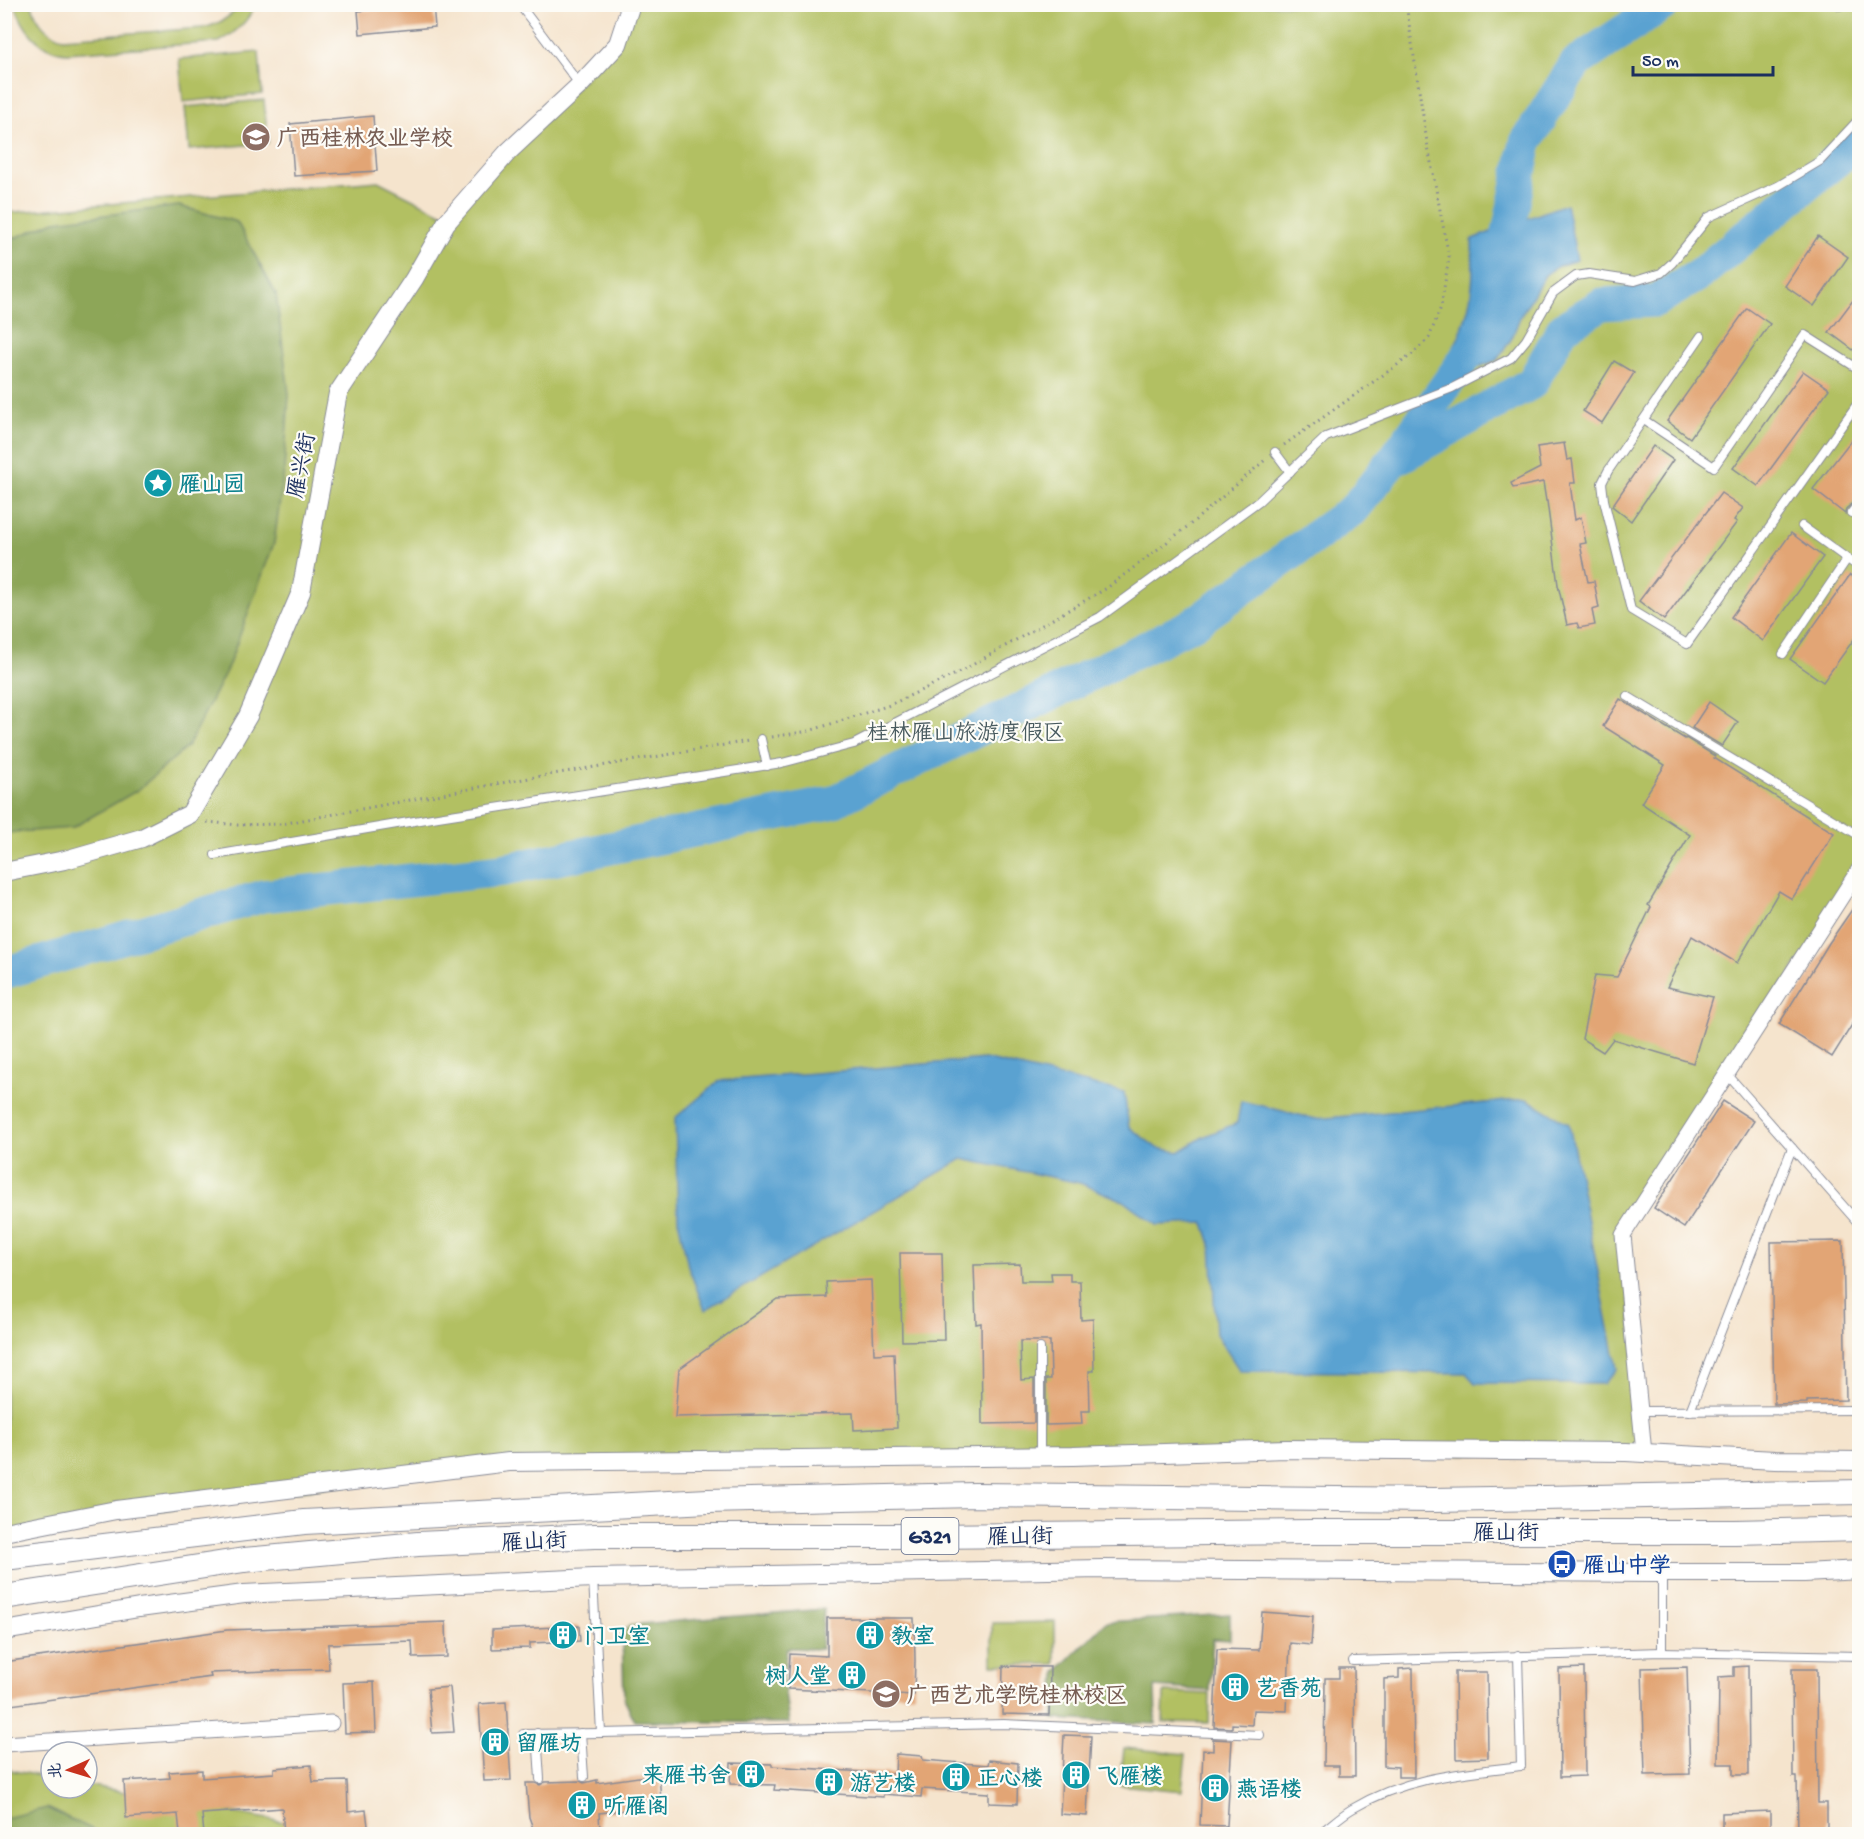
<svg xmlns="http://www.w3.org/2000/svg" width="1864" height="1839" font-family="'Gochi Hand','LXGW WenKai TC',sans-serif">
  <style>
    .green { fill: #b2c062; stroke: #667860; stroke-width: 1.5 }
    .forest { fill: #8da658; stroke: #546a5b; stroke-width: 1.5 }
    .water { fill: #5aa2d1; stroke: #3a6898; stroke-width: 1.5 }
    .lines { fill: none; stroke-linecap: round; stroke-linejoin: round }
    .river { stroke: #5aa2d1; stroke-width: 33 }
    .building { fill: #e2a575 }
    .service-casing { stroke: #888a96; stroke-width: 10 }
    .minor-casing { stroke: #888a96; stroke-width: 17 }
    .tertiary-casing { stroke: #888a96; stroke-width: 20 }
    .trunk-casing { stroke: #888a96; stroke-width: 26 }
    .path { stroke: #888a96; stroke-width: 3; stroke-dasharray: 1.5 4.5; stroke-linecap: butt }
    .service { stroke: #fff; stroke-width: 8 }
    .minor { stroke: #fff; stroke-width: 15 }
    .tertiary { stroke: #fff; stroke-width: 18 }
    .trunk { stroke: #fff; stroke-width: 24 }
    .labels { text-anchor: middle; stroke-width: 4.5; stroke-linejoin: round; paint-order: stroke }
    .shield { fill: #fdfcf7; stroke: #5f6c8c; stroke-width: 1.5 }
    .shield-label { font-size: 21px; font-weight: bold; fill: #1b2f5e }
    .education-label { font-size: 22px; font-weight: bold; fill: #785e54; stroke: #fdfcf7; text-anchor: start }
    .street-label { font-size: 22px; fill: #1b2f5e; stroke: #fdfcf7 }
    .culture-label { font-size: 22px; font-weight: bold; fill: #0d838f; stroke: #fdfcf7; text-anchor: start }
    .park-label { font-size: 22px; fill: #485a5f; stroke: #fdfcf7 }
    .transit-label { font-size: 22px; font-weight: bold; fill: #164399; stroke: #fdfcf7; text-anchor: start }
  </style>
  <rect width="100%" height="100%" fill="#fdfcf7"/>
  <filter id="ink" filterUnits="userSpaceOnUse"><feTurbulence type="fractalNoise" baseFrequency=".0167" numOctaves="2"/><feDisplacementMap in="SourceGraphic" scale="12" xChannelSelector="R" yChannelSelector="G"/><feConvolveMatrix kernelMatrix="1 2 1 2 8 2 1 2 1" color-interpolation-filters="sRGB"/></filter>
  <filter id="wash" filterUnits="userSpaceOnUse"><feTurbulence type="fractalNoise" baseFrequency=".008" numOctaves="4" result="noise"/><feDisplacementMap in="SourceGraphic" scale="24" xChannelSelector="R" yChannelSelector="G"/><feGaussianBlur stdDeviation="1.35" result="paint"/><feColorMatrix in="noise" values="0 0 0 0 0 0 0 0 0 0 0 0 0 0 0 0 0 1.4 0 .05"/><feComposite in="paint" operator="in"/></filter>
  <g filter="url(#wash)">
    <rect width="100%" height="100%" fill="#f5e4cd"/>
    <g class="green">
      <path d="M15,5h17c4,15 15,29 31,33l139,-10c16,-3 28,-10 38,-23h15c-6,16 -21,29 -36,37l-152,11c-28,-2 -44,-24 -52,-48z"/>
      <polygon points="631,5 1859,5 1859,868 1623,1235 1644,1453 509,1462 5,1532 5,213 378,181 451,218 618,44"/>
      <polygon points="259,52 262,94 183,102 179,59"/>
      <polygon points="264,100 268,143 189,150 185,107"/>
      <polygon points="1055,1622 1055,1664 992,1665 992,1623"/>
      <polygon points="1164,1692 1210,1694 1209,1723 1163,1722"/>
      <polygon points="1124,1748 1186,1754 1182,1791 1120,1785"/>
      <polygon points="4,1769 51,1778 51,1788 87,1788 87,1785 348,1834 5,1834"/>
    </g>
    <g class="forest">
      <polygon points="179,206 237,222 276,294 289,394 284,471 274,543 228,667 188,746 138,790 72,828 5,833 5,242 55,221"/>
      <polygon points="824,1609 821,1649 787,1648 783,1677 789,1723 635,1721 624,1699 622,1633 629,1625"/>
      <polygon points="1230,1614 1230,1640 1213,1639 1210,1691 1155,1687 1156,1724 1054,1719 1056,1672 1106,1622"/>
      <polygon points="47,1808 102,1834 5,1834 5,1818"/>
    </g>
    <g class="water">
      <path d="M1566,204l11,56 -19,6 -13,9 -25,42 -8,21 -15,22 -61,23c16,-31 33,-61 36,-97 2,-15 0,-32 0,-47z"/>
      <polygon points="985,1059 1124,1092 1129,1127 1157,1148 1179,1152 1203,1137 1237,1123 1241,1101 1316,1119 1527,1099 1569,1124 1617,1369 1603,1384 1475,1383 1466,1373 1240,1371 1216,1334 1211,1244 1204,1223 1157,1225 1124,1201 1080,1183 962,1159 705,1310 688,1266 678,1219 675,1118 719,1081"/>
    </g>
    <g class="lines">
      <g class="river">
        <polyline points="1501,268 1526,142 1576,63 1664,4"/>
        <polyline points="1402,456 1532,383 1563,328 1602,304 1655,301 1699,275 1860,141"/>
        <polyline points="4,973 263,896 503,870 831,803 1193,624 1354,509 1393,460 1479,339"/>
      </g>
    </g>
    <g id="blocks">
      <g class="building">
        <polygon points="433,4 435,27 360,34 358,11"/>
        <polygon points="373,116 377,171 294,176 290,124"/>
        <polygon points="1818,236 1848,257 1814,306 1785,286"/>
        <polygon points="1860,291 1860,355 1829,332"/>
        <polygon points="1747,308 1770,324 1690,438 1667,421"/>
        <polygon points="1614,361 1634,373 1602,423 1583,411"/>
        <polygon points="1803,371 1829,389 1758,486 1733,468"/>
        <polygon points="1860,429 1860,496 1846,509 1845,514 1813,489"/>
        <polygon points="1564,443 1567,460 1572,459 1575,483 1570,483 1575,520 1581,517 1586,543 1580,544 1588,582 1594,581 1599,608 1592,610 1595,625 1579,628 1577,623 1567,625 1558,585 1547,501 1546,501 1543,482 1513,488 1511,483 1540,468 1537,447"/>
        <polygon points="1653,446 1673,460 1631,521 1612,506"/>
        <polygon points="1721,493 1743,508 1734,520 1737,522 1664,620 1639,601"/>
        <polygon points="1791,533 1823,557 1763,641 1731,617"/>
        <polygon points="1850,575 1860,581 1860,631 1823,682 1790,659"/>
        <polygon points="1620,699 1685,739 1686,738 1715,756 1714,758 1834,833 1792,899 1779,891 1737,963 1692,936 1667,987 1713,997 1693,1063 1613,1039 1603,1052 1582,1039 1595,975 1617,977 1651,907 1648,905 1690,835 1641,803 1665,765 1603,726"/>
        <polygon points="1709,702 1738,722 1722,746 1692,728"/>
        <polygon points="1860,898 1860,1012 1832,1057 1779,1024 1829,943"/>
        <polygon points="1723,1101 1754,1121 1684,1228 1654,1208"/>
        <polygon points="1843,1241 1846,1400 1807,1401 1807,1403 1774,1404 1771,1242"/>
        <polygon points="900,1253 942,1253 944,1340 902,1341"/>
        <polygon points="1020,1264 1021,1281 1052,1281 1051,1273 1070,1273 1070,1281 1080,1281 1081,1320 1093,1319 1094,1371 1089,1371 1090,1411 1081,1411 1082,1424 1046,1425 1046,1379 1051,1379 1050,1341 1020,1341 1021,1380 1034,1379 1034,1423 982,1424 981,1323 976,1324 974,1265"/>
        <polygon points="871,1280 874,1354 894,1353 897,1428 854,1430 853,1413 675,1417 679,1369 777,1299 827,1297 826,1282"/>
        <polygon points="1262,1612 1313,1616 1311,1645 1290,1643 1287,1711 1253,1710 1252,1725 1232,1724 1232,1728 1214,1727 1217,1649 1259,1650"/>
        <polygon points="827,1618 914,1618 915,1660 914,1695 788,1689 790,1654 827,1656"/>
        <polygon points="446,1622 447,1657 413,1658 412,1641 328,1644 329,1669 210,1673 211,1677 4,1706 4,1662 227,1630"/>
        <polygon points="579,1626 580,1641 530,1643 530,1648 492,1649 492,1630"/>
        <polygon points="1003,1666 1050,1667 1049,1715 1002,1714"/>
        <polygon points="1748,1666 1749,1775 1733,1775 1733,1764 1718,1764 1719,1677 1734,1676 1734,1667"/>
        <polygon points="1687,1667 1690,1774 1645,1775 1642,1668"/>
        <polygon points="1339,1668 1354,1668 1355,1776 1339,1776 1339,1766 1324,1766 1325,1678 1339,1678"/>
        <polygon points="1413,1668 1414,1777 1398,1777 1398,1767 1384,1766 1384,1679 1399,1678 1399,1669"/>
        <polygon points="1584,1668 1585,1776 1560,1777 1559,1669"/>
        <polygon points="1792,1669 1817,1669 1818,1803 1827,1803 1827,1834 1798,1834 1797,1777 1793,1777"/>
        <polygon points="1455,1672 1487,1672 1488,1758 1456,1759"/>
        <polygon points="374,1682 376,1732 345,1733 343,1683"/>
        <polygon points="450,1687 454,1732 432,1733 428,1689"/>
        <polygon points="506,1702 511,1780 484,1781 479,1704"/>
        <polygon points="1064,1735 1091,1736 1087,1816 1060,1814"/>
        <polygon points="1213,1739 1232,1740 1227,1826 1200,1825 1203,1750 1213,1751"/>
        <polygon points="896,1754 922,1756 923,1760 988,1765 989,1760 1018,1763 1017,1804 989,1803 989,1793 922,1789 921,1797 883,1794 883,1797 774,1790 775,1785 730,1784 731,1763 772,1764 772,1766 895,1774"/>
        <polygon points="311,1765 313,1782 347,1781 348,1812 366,1810 369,1834 284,1834 282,1808 202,1814 204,1834 180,1834 178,1814 126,1818 124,1781 170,1778 169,1772 202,1770 202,1778 274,1773 274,1768"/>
        <polygon points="659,1774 661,1800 635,1803 636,1809 599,1813 600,1831 535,1834 529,1817 526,1783 535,1783 540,1785 545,1782 580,1781 584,1783 597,1780 597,1783"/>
        <polygon points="1770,1811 1770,1834 1722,1834 1722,1813"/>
      </g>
    </g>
  </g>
  <g filter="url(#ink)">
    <use href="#blocks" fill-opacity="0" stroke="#888a96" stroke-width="1.5"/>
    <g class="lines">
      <g class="service-casing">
        <g id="service">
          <polyline points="519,4 580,85"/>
          <polyline points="1840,4 1840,6"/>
          <polyline points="1701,336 1608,471 1602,483 1604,500 1631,610 1687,644 1860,400"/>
          <polyline points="1644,420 1714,467 1805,335 1860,370"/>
          <polyline points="1275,452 1290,472"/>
          <polyline points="1851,513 1860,502"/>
          <polyline points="1802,526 1860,568"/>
          <polyline points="1783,654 1847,559"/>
          <polyline points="1627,696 1860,836"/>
          <polyline points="761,739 767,766"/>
          <polyline points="215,855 438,817 782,763 854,744 1100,617 1259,501 1326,437 1452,388 1511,358 1526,340 1553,293 1576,276 1589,274 1635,281 1661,273 1672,263 1709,217 1778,186 1820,161 1860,118"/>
          <polyline points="1727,1074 1860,1225"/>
          <polyline points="1640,1411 1860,1410"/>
          <polyline points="1690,1411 1792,1148"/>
          <polyline points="1040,1456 1040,1348"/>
          <polyline points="593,1578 601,1733 1004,1724 1260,1735"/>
          <polyline points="1662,1652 1662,1574"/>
          <polyline points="1353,1661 1662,1652 1860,1656"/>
          <polyline points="537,1733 540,1779"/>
          <polyline points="581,1733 584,1777"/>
          <polyline points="523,1734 601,1733"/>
          <path d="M1319,1834c11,-8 21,-18 33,-25 53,-32 109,-36 169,-43l-3,-111"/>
        </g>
      </g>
      <g class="minor-casing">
        <g id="minor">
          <polyline points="1644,1453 1623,1235 1860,868"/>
          <polyline points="4,1744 331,1723"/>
        </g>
      </g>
      <g class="tertiary-casing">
        <g id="tertiary">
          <polyline points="4,872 65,860 142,838 190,814 248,716 301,592 338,393 414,279 446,223 508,152 580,85 618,44 631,4"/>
          <polyline points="4,1532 116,1510 509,1462 1073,1456 1286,1449 1626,1452 1775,1460 1860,1461"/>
          <polyline points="4,1631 139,1608 244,1594 593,1578 1101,1569 1654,1573 1804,1573 1860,1570"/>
        </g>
      </g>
      <g class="trunk-casing">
        <g id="trunk">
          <polyline points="4,1558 304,1522 708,1501 975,1495 1434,1500 1860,1492"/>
          <polyline points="4,1597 244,1560 418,1544 595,1536 930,1536 1311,1532 1735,1532 1860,1529"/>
        </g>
      </g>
      <g class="path">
        <polyline points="1284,445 1410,356 1429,338 1441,307 1449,257 1427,142 1406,4"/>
        <polyline points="772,737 809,731 890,705 958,673 1107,588 1192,523 1265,460"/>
        <polyline points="207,822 238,825 281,824 512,781 748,741"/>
      </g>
      <use href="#service" class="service"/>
      <use href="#minor" class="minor"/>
      <use href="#tertiary" class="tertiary"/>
      <use href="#trunk" class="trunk"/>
    </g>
  </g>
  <defs>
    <g id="school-disc" transform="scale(1.5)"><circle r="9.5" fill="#8d6e63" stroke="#fdfcf7"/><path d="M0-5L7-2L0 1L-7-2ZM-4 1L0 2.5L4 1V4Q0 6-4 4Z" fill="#fff"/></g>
    <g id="sight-disc" transform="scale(1.5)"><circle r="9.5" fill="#0f9aa8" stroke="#fdfcf7"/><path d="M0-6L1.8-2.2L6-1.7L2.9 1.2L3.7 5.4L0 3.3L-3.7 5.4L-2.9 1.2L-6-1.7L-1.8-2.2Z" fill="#fff"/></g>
    <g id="bus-disc" transform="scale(1.5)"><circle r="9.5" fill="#1a4fb4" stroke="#fdfcf7"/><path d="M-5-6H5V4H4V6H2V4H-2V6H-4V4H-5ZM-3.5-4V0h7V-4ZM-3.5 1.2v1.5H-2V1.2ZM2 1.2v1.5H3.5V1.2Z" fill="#fff"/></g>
    <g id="building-disc" transform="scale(1.5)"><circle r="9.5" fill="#0f9aa8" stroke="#fdfcf7"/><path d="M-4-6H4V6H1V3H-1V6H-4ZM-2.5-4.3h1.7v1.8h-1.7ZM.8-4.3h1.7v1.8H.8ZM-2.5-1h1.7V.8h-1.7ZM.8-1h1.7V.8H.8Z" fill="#fff"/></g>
    <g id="university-disc" transform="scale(1.5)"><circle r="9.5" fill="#8d6e63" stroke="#fdfcf7"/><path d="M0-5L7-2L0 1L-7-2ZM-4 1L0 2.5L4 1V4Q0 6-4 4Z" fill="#fff"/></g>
  </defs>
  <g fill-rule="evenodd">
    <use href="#school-disc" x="256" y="137"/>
    <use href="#sight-disc" x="158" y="483"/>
    <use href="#bus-disc" x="1562" y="1564"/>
    <use href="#building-disc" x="563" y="1635"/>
    <use href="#building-disc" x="870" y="1635"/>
    <use href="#building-disc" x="852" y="1675"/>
    <use href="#building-disc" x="1235" y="1687"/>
    <use href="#university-disc" x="886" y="1694"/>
    <use href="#building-disc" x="495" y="1742"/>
    <use href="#building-disc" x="751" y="1774"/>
    <use href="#building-disc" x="1076" y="1775"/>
    <use href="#building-disc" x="956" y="1777"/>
    <use href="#building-disc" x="829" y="1782"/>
    <use href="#building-disc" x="1215" y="1788"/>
    <use href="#building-disc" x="582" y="1805"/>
  </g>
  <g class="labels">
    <rect class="shield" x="901.5" y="1518" width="57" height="36" rx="4.5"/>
    <g class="shield-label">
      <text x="930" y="1543">G321</text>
    </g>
    <g class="education-label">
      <text x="277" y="145">广西桂林农业学校</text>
      <text x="907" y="1702">广西艺术学院桂林校区</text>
    </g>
    <g class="street-label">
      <text transform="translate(300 465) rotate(-79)" y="8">雁兴街</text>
      <text x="1506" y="1539">雁山街</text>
      <text transform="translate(1020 1535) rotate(-1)" y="8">雁山街</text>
      <text transform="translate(534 1540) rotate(-3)" y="8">雁山街</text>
    </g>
    <g class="culture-label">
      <text x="179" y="491">雁山园</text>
      <text x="584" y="1643">门卫室</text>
      <text x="891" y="1643">教室</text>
      <text x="831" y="1683" text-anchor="end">树人堂</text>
      <text x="1256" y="1695">艺香苑</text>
      <text x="516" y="1750">留雁坊</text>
      <text x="730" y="1782" text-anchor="end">来雁书舍</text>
      <text x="1097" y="1783">飞雁楼</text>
      <text x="977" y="1785">正心楼</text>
      <text x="850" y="1790">游艺楼</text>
      <text x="1236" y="1796">燕语楼</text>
      <text x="603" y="1813">听雁阁</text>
    </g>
    <g class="park-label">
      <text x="966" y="739">桂林雁山旅游度假区</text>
    </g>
    <g class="transit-label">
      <text x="1583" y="1572">雁山中学</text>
    </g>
  </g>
  <rect width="1864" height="1839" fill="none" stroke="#fdfcf7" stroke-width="24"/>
  <g transform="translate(69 1770) rotate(266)"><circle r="28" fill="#fdfcf7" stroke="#a3aaba" stroke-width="1.5"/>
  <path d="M0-4.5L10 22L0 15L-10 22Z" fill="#c8321e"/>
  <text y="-9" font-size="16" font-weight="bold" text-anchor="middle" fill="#1b2f5e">北</text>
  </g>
  <path d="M1633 66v9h140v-9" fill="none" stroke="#1b2f5e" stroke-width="3"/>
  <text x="1642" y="66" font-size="18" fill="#1b2f5e" stroke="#fdfcf7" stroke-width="4.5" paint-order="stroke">50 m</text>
</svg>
